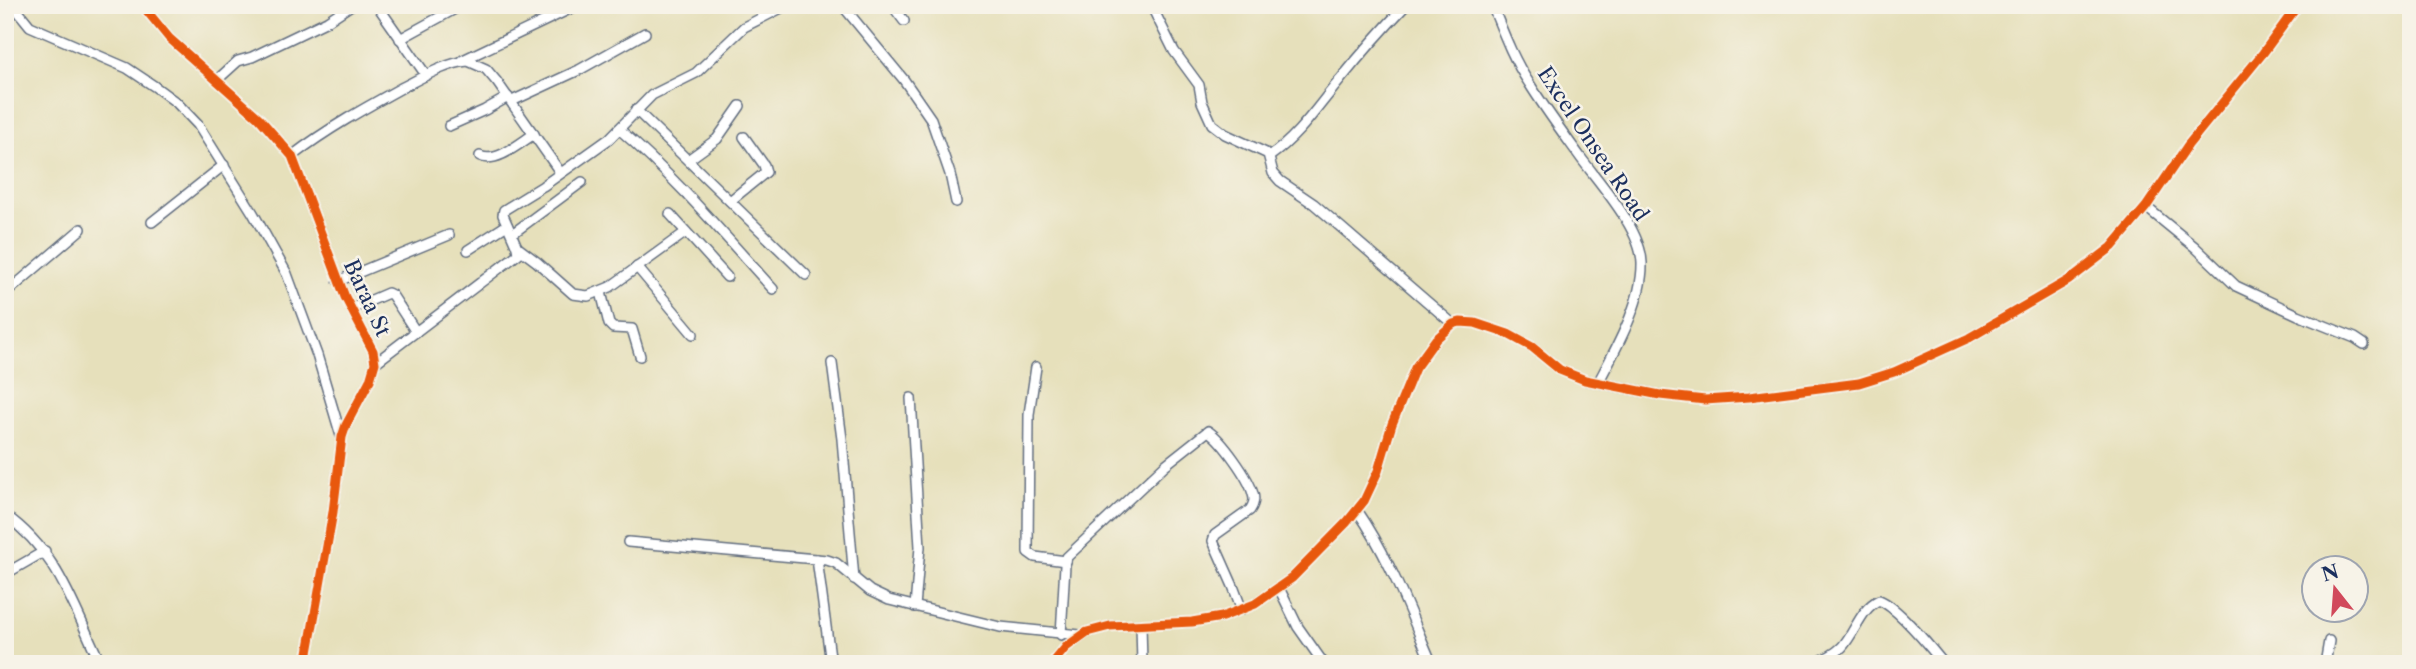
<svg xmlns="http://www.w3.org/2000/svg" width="2416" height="669" font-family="'Libre Caslon Text',serif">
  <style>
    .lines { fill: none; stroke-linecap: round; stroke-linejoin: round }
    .minor-casing { stroke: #626d7f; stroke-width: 12 }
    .minor { stroke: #fff; stroke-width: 9 }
    .cycleway-casing { stroke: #f7f3e8; stroke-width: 13 }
    .cycleway { stroke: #e8590c; stroke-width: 9 }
    .labels { text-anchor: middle; stroke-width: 5; stroke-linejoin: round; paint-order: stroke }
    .street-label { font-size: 21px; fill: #1b2f5e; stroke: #f7f3e8 }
  </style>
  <rect width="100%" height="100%" fill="#f7f3e8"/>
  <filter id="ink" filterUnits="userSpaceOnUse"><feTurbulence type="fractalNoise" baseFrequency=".0143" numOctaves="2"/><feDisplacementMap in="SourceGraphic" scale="14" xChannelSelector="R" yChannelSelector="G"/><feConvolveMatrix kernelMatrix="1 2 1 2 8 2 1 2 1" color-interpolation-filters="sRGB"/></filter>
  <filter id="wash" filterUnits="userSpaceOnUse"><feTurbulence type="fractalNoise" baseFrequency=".00686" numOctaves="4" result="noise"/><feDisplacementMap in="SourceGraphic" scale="28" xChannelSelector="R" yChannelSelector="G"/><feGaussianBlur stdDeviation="1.57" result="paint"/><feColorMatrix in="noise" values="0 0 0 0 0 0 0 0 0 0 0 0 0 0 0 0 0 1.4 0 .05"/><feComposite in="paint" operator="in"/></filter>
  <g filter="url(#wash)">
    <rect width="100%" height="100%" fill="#e6e0bb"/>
  </g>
  <g filter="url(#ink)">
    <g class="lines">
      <g class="minor-casing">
        <g id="minor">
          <polyline points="13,5 30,26 127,68 154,86 177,103 198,125 253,213 287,274 317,355 341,436"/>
          <polyline points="142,5 169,38 259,118 292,156 345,297 373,351 375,363 370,380 346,425 342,437 333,512 306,664"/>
          <polyline points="377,5 426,75"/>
          <polyline points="842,5 904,80 931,119 950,174 956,202"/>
          <polyline points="892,5 904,21"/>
          <polyline points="1151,5 1174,51 1199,85 1202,102 1212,124 1225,134 1268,154 1273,173 1280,181 1314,204 1453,324"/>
          <path d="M1492,5c11,27 21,54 37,78 16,26 34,50 52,75 20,27 60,71 61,105 1,39 -27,87 -44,120"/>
          <polyline points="400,39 462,5"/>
          <polyline points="463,60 578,5"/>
          <polyline points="217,80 238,61 252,57 327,21 351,5"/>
          <polyline points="512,101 579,70 645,33"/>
          <polyline points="636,110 806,275"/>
          <polyline points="449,126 485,110 508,97"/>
          <path d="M619,129c57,49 104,105 154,160"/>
          <path d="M292,156c35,-27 73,-48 111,-69 20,-10 43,-24 65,-26l18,8 11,13 63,90"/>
          <path d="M480,156c16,8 40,-13 54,-22"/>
          <path d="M1270,156c29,-20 48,-50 70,-76 21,-26 43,-51 66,-75"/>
          <polyline points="688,160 717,139 740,106"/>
          <polyline points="730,201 766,172 764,165 744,137"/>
          <polyline points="2146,207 2195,247 2236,286 2298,315 2355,338 2364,344"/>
          <polyline points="670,214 727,277"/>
          <polyline points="152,222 224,165"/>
          <polyline points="512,234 582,182"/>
          <polyline points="517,247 537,262 573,294 588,296 610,287 686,232"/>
          <polyline points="468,250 507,225"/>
          <polyline points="637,267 693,334"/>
          <polyline points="338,281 449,235"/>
          <polyline points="601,292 609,324 613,328 632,329 640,356"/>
          <polyline points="5,294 81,229"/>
          <polyline points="351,309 388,293 392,295 416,332"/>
          <polyline points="375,363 518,254 517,247 503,215 504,210 543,186 609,139 652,95 696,73 744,27 787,5"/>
          <polyline points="832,363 842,439 854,579"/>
          <polyline points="1036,367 1029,414 1028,552 1035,557 1066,561"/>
          <polyline points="911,398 920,547 915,607"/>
          <path d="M1357,510c33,48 52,101 75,154"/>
          <path d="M5,515c54,38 68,92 96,149"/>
          <polyline points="628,542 827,560 836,563 870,591 889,600 1000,627 1080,635"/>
          <polyline points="817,559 831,664"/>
          <polyline points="5,574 45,551"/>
          <polyline points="1279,588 1298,627 1324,664"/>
          <polyline points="1141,624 1142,664"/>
          <path d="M1061,635l4,-70 2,-8 98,-92 43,-34c14,9 41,47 45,63 2,6 1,10 -3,16l-35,25 -2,6 20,45 9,24"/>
          <polyline points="1052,664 1066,647 1087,632 1110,626 1192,622 1222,617 1255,604 1292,578 1347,522 1364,501 1378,471 1392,424 1415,368 1436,339 1453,324 1460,322 1475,323 1508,334 1532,347 1560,370 1585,380 1660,395 1705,400 1749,397 1859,383 1894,372 1969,338 2069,280 2112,247 2146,207 2188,145 2263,53 2298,5"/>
          <polyline points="1762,664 1765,664"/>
          <path d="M1813,664c10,-4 21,-9 29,-17 13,-14 19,-39 37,-47 19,7 51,47 65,64"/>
          <polyline points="2325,664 2329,641"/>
        </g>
      </g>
      <use href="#minor" class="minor"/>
      <g class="cycleway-casing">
        <g id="cycleway">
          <polyline points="142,5 169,38 259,118 292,156 345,297 373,351 375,363 370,380 346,425 342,437 333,512 306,664"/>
          <polyline points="1052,664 1066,647 1087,632 1110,626 1192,622 1222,617 1255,604 1292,578 1347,522 1364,501 1378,471 1392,424 1415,368 1436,339 1453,324 1460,322 1475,323 1508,334 1532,347 1560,370 1585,380 1660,395 1705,400 1749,397 1859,383 1894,372 1969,338 2069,280 2112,247 2146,207 2188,145 2263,53 2298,5"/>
        </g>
      </g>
      <use href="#cycleway" class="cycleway"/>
    </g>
  </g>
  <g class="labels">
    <g class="street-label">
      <text transform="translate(1593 144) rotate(56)" y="7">Excel Onsea Road</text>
      <text transform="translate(367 298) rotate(65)" y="7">Baraa St</text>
    </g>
  </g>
  <rect width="2416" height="669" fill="none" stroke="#f7f3e8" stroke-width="28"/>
  <g transform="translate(2335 589) rotate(343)"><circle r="33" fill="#f7f3e8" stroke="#9fa5b1" stroke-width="2"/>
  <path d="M0-5L12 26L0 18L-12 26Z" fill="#d1495b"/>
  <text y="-10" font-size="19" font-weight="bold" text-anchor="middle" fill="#1b2f5e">N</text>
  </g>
</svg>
